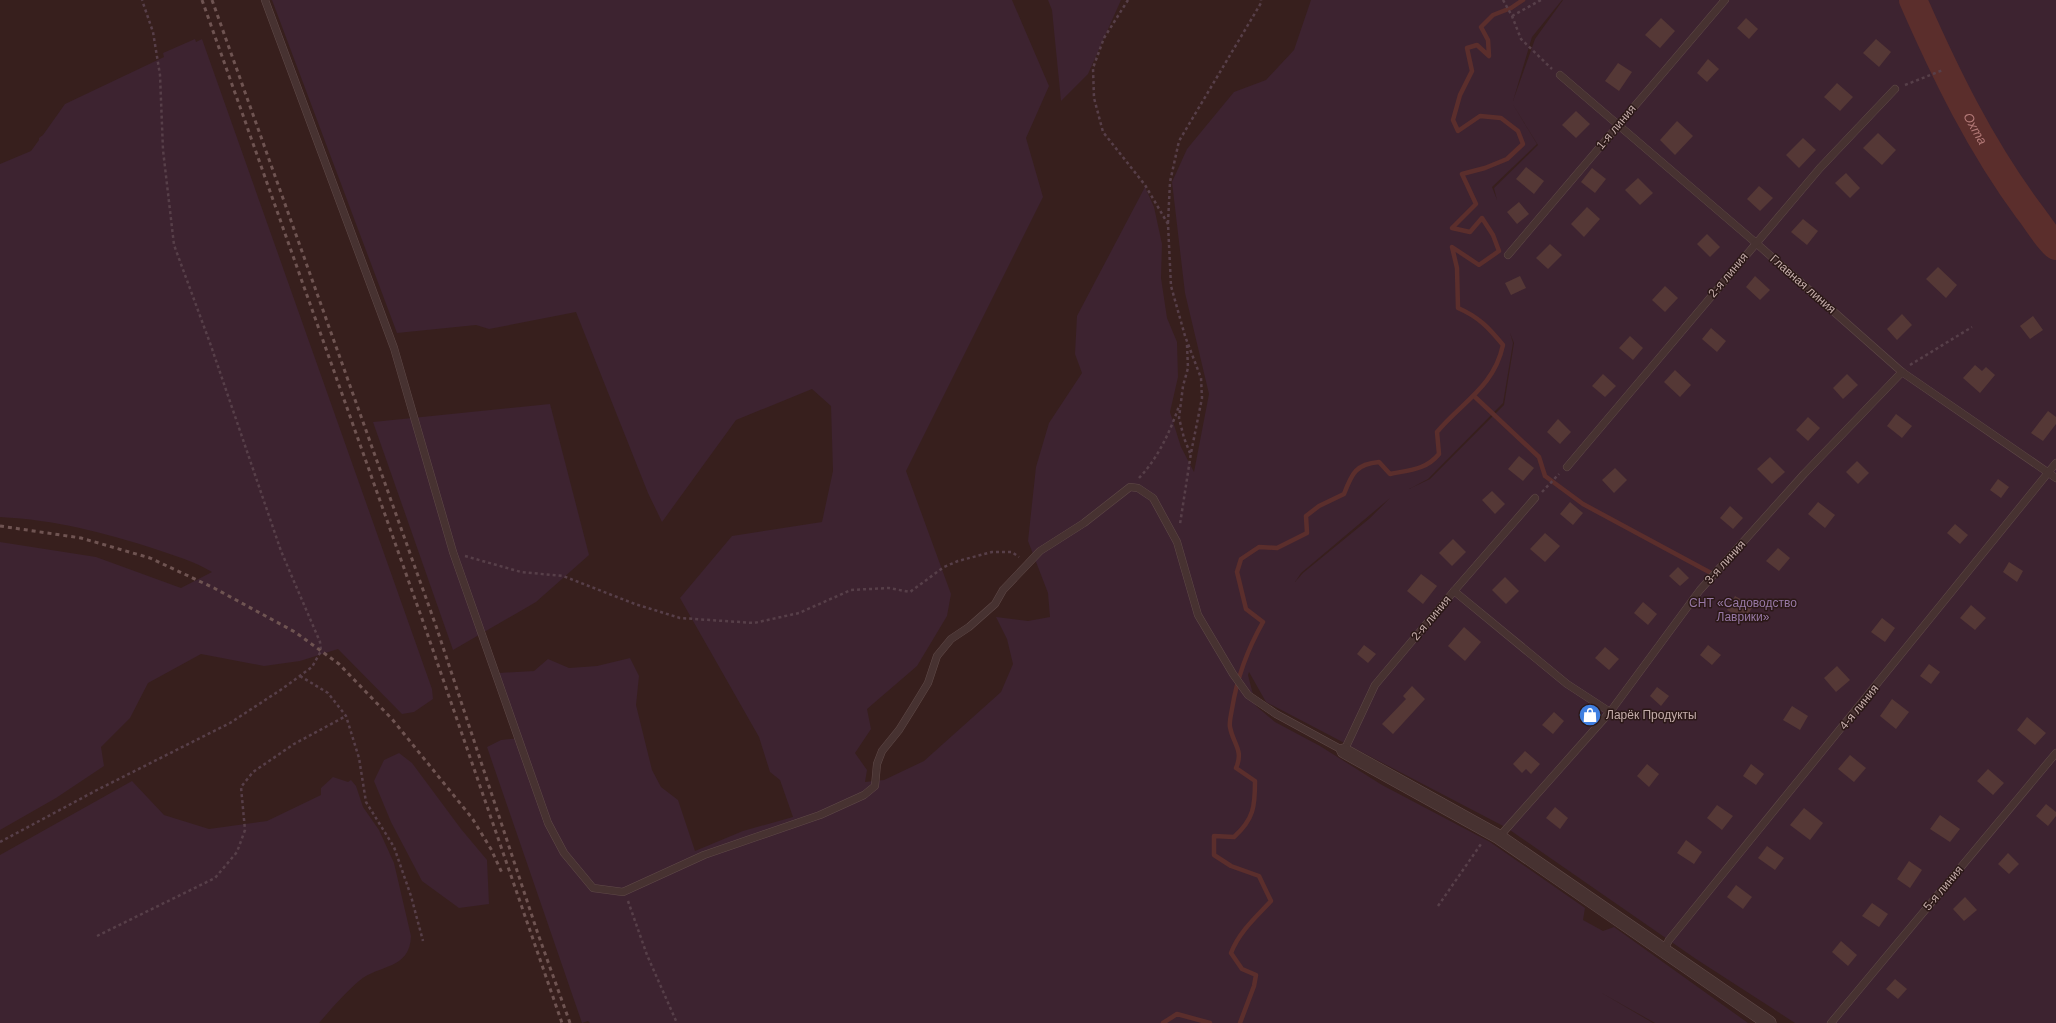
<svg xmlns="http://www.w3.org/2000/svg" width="2056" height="1023" font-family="Arial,sans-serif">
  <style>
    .green { fill: #3d2330; fill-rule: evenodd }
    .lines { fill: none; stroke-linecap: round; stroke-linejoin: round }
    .stream { stroke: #5b2e2c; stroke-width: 4.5 }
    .river { stroke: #5b2e2c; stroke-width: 28 }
    .building { fill: #553836 }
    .lane-casing { stroke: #604a49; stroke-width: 8 }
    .street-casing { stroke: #604a49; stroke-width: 15 }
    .path { stroke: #573f49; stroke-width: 2.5; stroke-dasharray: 3 3; stroke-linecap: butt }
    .lane { stroke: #473231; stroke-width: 7 }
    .street { stroke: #473231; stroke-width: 14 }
    .rail { stroke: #6f5452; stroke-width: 3; stroke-dasharray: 4 4; stroke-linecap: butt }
    .labels { text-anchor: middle; stroke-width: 3; stroke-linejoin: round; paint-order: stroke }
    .street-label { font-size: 12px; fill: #c5adaa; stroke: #2b1817 }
    .park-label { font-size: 12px; fill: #9879a6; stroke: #2b1817 }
    .poi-label { font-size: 12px; fill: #c5adaa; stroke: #2b1817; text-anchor: start }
    .water-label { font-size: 13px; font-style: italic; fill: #b47a78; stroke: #2b1817 }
  </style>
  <rect width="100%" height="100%" fill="#371f1d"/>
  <g class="green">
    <path d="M272,0h740l37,86 -23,52 17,59 -137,274 45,123 -4,22 -30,50 -50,43 4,20 -16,24 12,17 -2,12 19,-2 40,-19 77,-69 12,-28 -6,-25 -11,-22 32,4 22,-4 -2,-24 -20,-52 8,-74 13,-44 33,-50 -7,-19 2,-38 68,-129 9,20 8,37 -1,34 6,40 10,24 1,35 -8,35 11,35 13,25 15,-78 -24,-101 -13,-111 15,-33 47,-57 32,-12 28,-30 17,-50h251l-30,37 -19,64 22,-62 28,-39h493v1023h-261l-99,-64 -189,-131 -241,-126 -17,-30 -1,3 8,31 19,16 45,24 62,39 108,57 95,66 -2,12 20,11 11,-4 134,96h-93l-55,-31 53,31h-1063l-2,-2 -6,2 -95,-276 14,-7 20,-2 -22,-65 35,-2 14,-12 21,9 28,-2 33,-8 9,18 -3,29 16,65 9,17 17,13 17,51 48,-20 50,-14 -13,-37 -10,-8 -11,-35 -79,-139 52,-62 90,-14 11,-51 -2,-65 -19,-17 -76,31 -74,102 -14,-29 -72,-181 -87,17 -13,-4 -79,8zM1512,103l26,42 -44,43 3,12 -5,-13 45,-43zM1510,333l4,10 -10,62 -74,74 -21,10 19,-10 75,-76 10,-60zM1390,498l-21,21 -66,54 -8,9 6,-9z"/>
    <polygon points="1048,0 1121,0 1088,74 1061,101 1052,10"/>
    <path d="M195,39l1,3 6,-3 230,650 1,10 -19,13 -12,2 -64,-65 -38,12 -36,5 -63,-12 -53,29 -18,35 -29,29 3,19 -48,32 -56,32v-288l96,15 85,31 31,-16c-18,-11 -37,-16 -57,-23 -53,-17 -99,-29 -155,-32v-353l31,-13 8,-11v-2l4,-3 22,-31 99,-47 -1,-4z"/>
    <polygon points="550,404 589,555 536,602 453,650 373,422"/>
    <polygon points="399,753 412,763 461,829 487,860 489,904 459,908 422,881 391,822 374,781 384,760"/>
    <path d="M333,777l15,5 3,-2 5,6 7,21 16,23 15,33 17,73c-1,34 -32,28 -52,45 -14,12 -28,28 -40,42h-319v-168l132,-74 32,34 45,14 58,-8 54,-26v-7z"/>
  </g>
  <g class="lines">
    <g class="stream">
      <polyline points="1474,396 1539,457 1545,476 1583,504 1711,573"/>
      <polyline points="1163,1023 1177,1014 1210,1023"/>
      <path d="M1240,1023l14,-37 2,-11 -14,-6 -11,-16c8,-21 25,-36 40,-52l-12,-25 -28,-10 -17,-11v-19l20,1c20,-18 21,-31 21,-56l-19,-13c8,-18 -3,-24 -6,-41 -1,-5 1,-12 2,-18 5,-31 15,-59 31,-87l-17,-13 -9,-37 4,-13 18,-12 18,1 30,-15 -1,-17 13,-10 25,-12c8,-21 12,-30 35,-32l11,12c19,-4 36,-4 49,-20l-2,-22c25,-30 57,-45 66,-87 -14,-17 -24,-28 -45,-37l-1,-40 -5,-21 27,18 20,-14 -6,-16 -11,-17 -12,14 -18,-4 24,-24 -14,-30 23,-6 22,-9 16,-15 -5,-13 -17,-13 -21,-2 -22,15 -5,-11 7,-25 12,-24 -5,-23 10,-3 12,11 -1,-16 -7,-13 12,-12 18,-7 12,-8"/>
    </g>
    <path class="river" id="s1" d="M1913,0c32,73 67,145 115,210 9,11 17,26 28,36"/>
  </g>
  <g class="building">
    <polygon points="1661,18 1675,31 1660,48 1645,35"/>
    <polygon points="1746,18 1758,29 1749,39 1737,28"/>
    <polygon points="1876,39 1891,52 1879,67 1863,53"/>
    <polygon points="1708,59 1719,69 1707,82 1697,73"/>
    <polygon points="1618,63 1632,72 1619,91 1605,81"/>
    <polygon points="1837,83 1853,97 1840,111 1824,97"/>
    <polygon points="1576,111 1590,124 1576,138 1562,125"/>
    <polygon points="1677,121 1693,136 1675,155 1660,140"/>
    <polygon points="1878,133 1896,150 1882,165 1863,148"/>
    <polygon points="1803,138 1816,150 1799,168 1786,155"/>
    <polygon points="1526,167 1544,181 1534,194 1516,179"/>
    <polygon points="1592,168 1606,179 1595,193 1581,182"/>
    <polygon points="1846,173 1860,188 1850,198 1835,183"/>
    <polygon points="1638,178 1653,193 1640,205 1625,190"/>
    <polygon points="1759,186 1773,198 1760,211 1747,199"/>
    <polygon points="1519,202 1529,214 1517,224 1507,212"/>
    <polygon points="1587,207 1600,219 1584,237 1571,224"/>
    <polygon points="1803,219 1818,231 1807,245 1791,232"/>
    <polygon points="1707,234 1720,247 1710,257 1697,244"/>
    <polygon points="1550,244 1562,255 1548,269 1536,258"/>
    <polygon points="1938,267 1957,285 1946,298 1926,279"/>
    <polygon points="1520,276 1526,288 1511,295 1505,283"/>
    <polygon points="1755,276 1770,290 1760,300 1746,287"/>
    <polygon points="1665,286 1678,298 1665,312 1652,300"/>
    <polygon points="1902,314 1912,325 1897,340 1887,329"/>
    <polygon points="2033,316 2043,330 2030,339 2020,326"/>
    <polygon points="1711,328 1726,341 1717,352 1702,339"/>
    <polygon points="1630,336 1643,348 1633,360 1619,348"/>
    <polygon points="1975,365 1982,371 1986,367 1995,375 1980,393 1963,378"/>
    <polygon points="1675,370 1691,385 1680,397 1664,382"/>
    <polygon points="1603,374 1616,386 1605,397 1592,386"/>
    <polygon points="1847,374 1858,385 1843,399 1833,388"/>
    <polygon points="2048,411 2056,417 2056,424 2043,441 2031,433"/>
    <polygon points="1896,414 1912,426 1902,438 1887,426"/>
    <polygon points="1808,417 1820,428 1808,441 1796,430"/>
    <polygon points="1558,419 1571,432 1560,444 1547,432"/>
    <polygon points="1519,456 1534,468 1523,481 1508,469"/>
    <polygon points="1770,457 1785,472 1772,484 1757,469"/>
    <polygon points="1857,461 1869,473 1858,484 1846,472"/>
    <polygon points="1615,468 1627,480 1614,493 1602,480"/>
    <polygon points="1998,479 2009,487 2001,498 1990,490"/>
    <polygon points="1492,491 1505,504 1495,514 1482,500"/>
    <polygon points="1570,502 1583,513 1573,525 1560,514"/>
    <polygon points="1818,502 1835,515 1825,528 1808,514"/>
    <polygon points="1730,506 1743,518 1733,529 1720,518"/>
    <polygon points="1955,524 1968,535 1960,544 1947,533"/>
    <polygon points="1545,533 1560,546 1545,562 1530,549"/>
    <polygon points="1453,539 1466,552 1452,566 1439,553"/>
    <polygon points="1778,548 1790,558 1779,571 1766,561"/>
    <polygon points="2009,562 2023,571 2017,582 2003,572"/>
    <polygon points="1678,567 1689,578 1680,586 1669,576"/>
    <polygon points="1421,574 1437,586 1423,604 1407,591"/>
    <polygon points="1505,577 1519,591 1506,604 1492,590"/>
    <polygon points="1735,596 1753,606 1745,620 1727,610"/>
    <polygon points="1643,602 1657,614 1648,625 1634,613"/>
    <polygon points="1971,605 1986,618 1975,630 1960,618"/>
    <polygon points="1882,618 1895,628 1885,642 1871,632"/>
    <polygon points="1464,627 1481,642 1465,661 1448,646"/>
    <polygon points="1364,645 1376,654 1368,663 1357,654"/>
    <polygon points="1708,645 1721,655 1712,665 1700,655"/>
    <polygon points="1605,647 1619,659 1609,670 1595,658"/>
    <polygon points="1929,664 1940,672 1931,684 1920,676"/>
    <polygon points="1837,666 1850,680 1836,692 1824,678"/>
    <polygon points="1412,686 1425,699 1393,734 1382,724 1406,699 1403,696"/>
    <polygon points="1657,687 1669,696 1661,706 1650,696"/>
    <polygon points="1892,699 1909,712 1896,729 1880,716"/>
    <polygon points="1792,706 1808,716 1800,730 1783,720"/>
    <polygon points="1554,712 1564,721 1553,734 1542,725"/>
    <polygon points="2027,717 2046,733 2035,745 2017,730"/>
    <polygon points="1525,751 1540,764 1531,774 1526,769 1522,773 1513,764"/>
    <polygon points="1850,755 1866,768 1854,782 1838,769"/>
    <polygon points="1647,764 1659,774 1649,787 1637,776"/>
    <polygon points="1751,764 1764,774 1756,785 1743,776"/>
    <polygon points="1988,769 2004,783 1993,795 1977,781"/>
    <polygon points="2046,804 2056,812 2056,816 2048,826 2036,816"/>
    <polygon points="1717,805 1733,816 1722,830 1707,818"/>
    <polygon points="1555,807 1568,818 1560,829 1546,818"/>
    <polygon points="1804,808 1823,823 1810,840 1790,825"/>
    <polygon points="1940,815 1960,829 1950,842 1930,829"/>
    <polygon points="1686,840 1702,852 1694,864 1677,853"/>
    <polygon points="1767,846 1784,858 1775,870 1758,858"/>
    <polygon points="2008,853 2019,864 2009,874 1998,864"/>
    <polygon points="1909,861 1922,870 1910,888 1897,879"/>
    <polygon points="1736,885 1752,897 1743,909 1727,897"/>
    <polygon points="1965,897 1977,910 1964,921 1953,909"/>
    <polygon points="1872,903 1888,914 1879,927 1862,916"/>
    <polygon points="1841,941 1857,955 1848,966 1832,952"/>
    <polygon points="1895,979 1907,989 1898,999 1886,989"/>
  </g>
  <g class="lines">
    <g class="lane-casing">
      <g id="lane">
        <polyline points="265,0 394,348 453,552 548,823 564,853 593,888 623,892 704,855 820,815 864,795 875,786 877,764 882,751 899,730 914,706 928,683 937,656 951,639 969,627 995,604 1003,590 1040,551 1084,523 1130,487 1138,488 1153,498 1177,542 1198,615 1233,674 1248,695 1276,714 1344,751 1375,685 1454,591 1535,498"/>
        <polyline points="1560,75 1756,243 1902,372 2056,478"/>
        <polyline points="1508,255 1725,0"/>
        <polyline points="1567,467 1820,168 1895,89"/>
        <polyline points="1454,591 1567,684 1610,712"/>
        <polyline points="1499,837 1610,712 1700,590 1804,474 1902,372"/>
        <polyline points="1663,951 1669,940 2056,463"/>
        <polyline points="1831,1023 2056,753"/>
      </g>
    </g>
    <g class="street-casing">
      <polyline id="street" points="1344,751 1499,837 1769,1023"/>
    </g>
    <g class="path">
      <polyline points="1128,0 1104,38 1093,68 1094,98 1103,132 1145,185 1168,224 1171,286 1185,336 1201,378 1202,398 1191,453 1180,524"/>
      <polyline points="1503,0 1512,16 1521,39 1552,69"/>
      <polyline points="1512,16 1541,0"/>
      <polyline points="1905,85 1943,70"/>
      <polyline points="1168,223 1170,182 1179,141 1261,3 1261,0"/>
      <polyline points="1187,345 1188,368 1183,386 1179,418 1184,438 1190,453"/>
      <polyline points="1910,365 1972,327"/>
      <path d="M1139,478c19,-20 31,-46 40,-72"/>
      <polyline points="1542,492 1559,474"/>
      <polyline points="465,556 521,572 563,576 635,604 680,618 754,623 799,613 851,590 889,588 910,592 944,567 958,561 992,552 1012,552 1019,557"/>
      <polyline points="300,676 328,693 346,716 359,758 366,802 394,847 411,896 423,941"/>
      <polyline points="0,842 97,790 230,723 282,689 312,667 321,651 320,642 281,551 210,343 174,245 163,150 160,75 153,32 142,0"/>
      <polyline points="628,901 647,955 677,1023"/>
      <polyline points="1438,906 1481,844"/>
      <polyline points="97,936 215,878 237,852 245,830 241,787 253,772 294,744 346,716"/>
    </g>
    <use href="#lane" class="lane"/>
    <use href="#street" class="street"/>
    <g class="rail">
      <polyline points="202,0 426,630 562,1023"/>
      <polyline points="212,0 436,626 538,934 570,1023"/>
      <polyline points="0,526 81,538 150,558 214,588 295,632 339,664 392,719 472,818 491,849 502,873"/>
    </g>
  </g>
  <defs>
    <g id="shop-disc" transform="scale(1.15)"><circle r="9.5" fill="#3f7fe0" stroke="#2b1817"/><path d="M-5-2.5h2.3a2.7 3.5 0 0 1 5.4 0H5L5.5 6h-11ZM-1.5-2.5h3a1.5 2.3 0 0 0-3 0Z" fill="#fff"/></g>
  </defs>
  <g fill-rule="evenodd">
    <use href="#shop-disc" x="1590" y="715"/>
  </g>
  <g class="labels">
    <g class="street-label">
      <text transform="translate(1616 127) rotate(-50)" y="4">1-я линия</text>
      <text transform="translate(1728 275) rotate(-50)" y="4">2-я линия</text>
      <text transform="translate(1803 284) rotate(41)" y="4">Главная линия</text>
      <text transform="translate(1725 562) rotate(-48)" y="4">3-я линия</text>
      <text transform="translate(1431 618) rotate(-50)" y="4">2-я линия</text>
      <text transform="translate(1859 707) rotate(-51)" y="4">4-я линия</text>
      <text transform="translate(1943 888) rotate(-50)" y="4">5-я линия</text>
    </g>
    <g class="park-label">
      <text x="1743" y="607">СНТ «Садоводство<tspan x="1743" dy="14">Лаврики»</tspan></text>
    </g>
    <g class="poi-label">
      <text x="1606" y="719">Ларёк Продукты</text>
    </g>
    <g class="water-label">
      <text dy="5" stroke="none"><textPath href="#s1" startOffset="143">Охта</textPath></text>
    </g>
  </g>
</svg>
